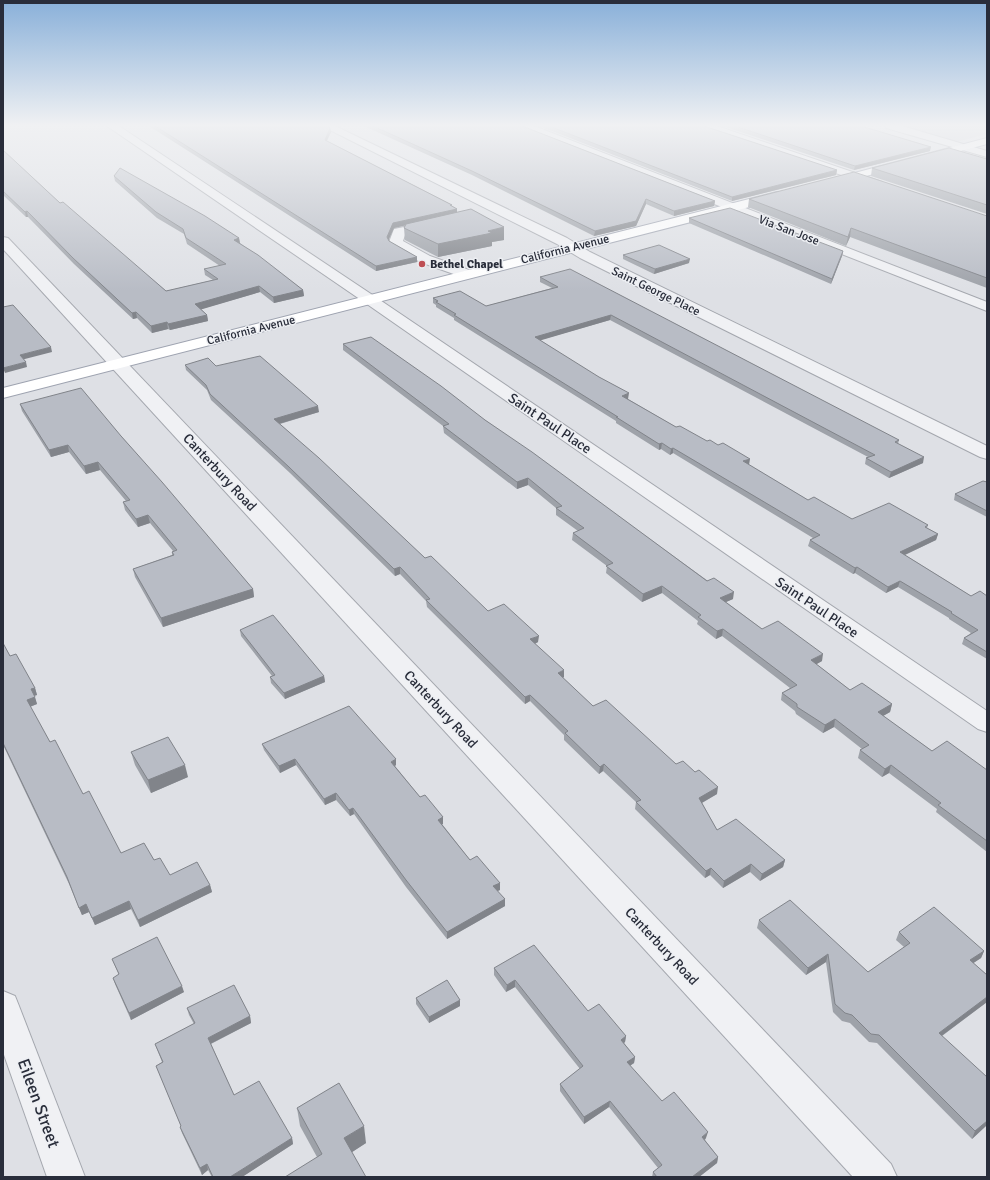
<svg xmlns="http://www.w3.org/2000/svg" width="990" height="1180" font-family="Signika,sans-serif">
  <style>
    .built { fill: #cccfd6 }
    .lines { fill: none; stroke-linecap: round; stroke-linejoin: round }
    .minor-casing { stroke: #a4a7ae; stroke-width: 2 }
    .major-casing { stroke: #9ea3b0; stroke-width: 2 }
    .minor { fill: #f0f1f4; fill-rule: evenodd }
    .major { fill: #fff; fill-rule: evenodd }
    .wall { fill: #9ea2a9 }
    .shaded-wall { fill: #81848a }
    .building { fill: #b8bcc5; stroke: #81848a }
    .poi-dot { fill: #be4f54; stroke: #edeff3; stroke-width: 1.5 }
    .labels { text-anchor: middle; stroke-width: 3; stroke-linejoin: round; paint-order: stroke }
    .far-street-label { font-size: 12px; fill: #292d3a; stroke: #edeff3 }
    .far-poi-label { font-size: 12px; font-weight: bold; fill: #292d3a; stroke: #edeff3; text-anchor: start }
    .street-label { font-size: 14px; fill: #292d3a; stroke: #edeff3 }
    .near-street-label { font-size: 17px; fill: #292d3a; stroke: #edeff3 }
  </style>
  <rect width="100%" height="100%" fill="#dee0e5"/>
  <polygon class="built" points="902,126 987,126 987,134 956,142"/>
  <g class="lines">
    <g class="minor-casing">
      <g id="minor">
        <polygon points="107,126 119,126 374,296 987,711 987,732 978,729 364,302"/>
        <polygon points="322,126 335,126 567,238 590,252 987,446 987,459 980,457 580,258 557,244"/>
        <polygon points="519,126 534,126 987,302 987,311 520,128"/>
        <polygon points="701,126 717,126 882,182 884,184 882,186 874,186 702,128"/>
        <polygon points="885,126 902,126 987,151 987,157 886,128"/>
        <polygon points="433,221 437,222 439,225 437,228 405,235 403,241 430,256 472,271 474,274 472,277 467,278 462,277 420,262 391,245 389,242 394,229"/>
        <polygon points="3,237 8,238 891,1164 897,1177 853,1177 3,249"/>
        <polygon points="3,991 15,996 19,1006 85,1177 47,1177 3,1052"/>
      </g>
    </g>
    <g class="major-casing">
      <g id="major">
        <polygon points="987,138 987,144 832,185 828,184 826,182 828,180"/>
        <polygon points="777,192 781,193 783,196 781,199 3,398 3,388"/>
      </g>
    </g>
    <use href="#minor" class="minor"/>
    <use href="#major" class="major"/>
  </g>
  <g class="wall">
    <polygon points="149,126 327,126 330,128 331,132 327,141 452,205 452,206 457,209 457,212 504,240 492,242 492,246 438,257 405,240 404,228 405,225 394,228 389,239 389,241 417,257 417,262 376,271"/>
    <polygon points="364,126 522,126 715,201 714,206 674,216 646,204 636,226 594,236 472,175"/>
    <polygon points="539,126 704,126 837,170 836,175 732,201"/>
    <polygon points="723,126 861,126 930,151 854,170"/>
    <polygon points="3,150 60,203 166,291 213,280 205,275 204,269 220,266 187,244 184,234 157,218 115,181 114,176 239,238 240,243 303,290 304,296 274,303 260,292 201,309 207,315 208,321 170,330 168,329 152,333 137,318 133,319 74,264 28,217 26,217 3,195"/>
    <polygon points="987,159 987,214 871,176 872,168"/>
    <polygon points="749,199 987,216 987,288 850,237 846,246 748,207"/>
    <polygon points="689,218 843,251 842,256 831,284 689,223"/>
    <polygon points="623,255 689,263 654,274 623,259"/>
    <polygon points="540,277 899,440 898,444 923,463 889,478 865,464 866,458 868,457 610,320 540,340 628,399 676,427 707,441 749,465 808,500 852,519 928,525 927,528 938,534 936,540 905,555 971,596 987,596 987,659 962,644 964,638 971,633 949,619 949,618 898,587 886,593 855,573 853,574 808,546 810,540 813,538 673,453 670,455 661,449 659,450 616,423 616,421 454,320 454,318 436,307 436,305 433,303 433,298 486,306 552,288 540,282"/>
    <polygon points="343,344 485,420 733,599 726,602 762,629 822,661 816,664 850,690 892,704 890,712 883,716 932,751 987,770 987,852 936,812 937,809 889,773 882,777 858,758 860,750 862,749 834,727 823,733 796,714 795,711 781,700 782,693 790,688 722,636 716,639 697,624 698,621 662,593 642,602 606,573 607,566 572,540 573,533 578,531 556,515 556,508 528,485 517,489 444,433 443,426 343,350"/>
    <polygon points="185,365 216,366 319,412 280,424 425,558 488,611 538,642 535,644 564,677 563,678 593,706 676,764 717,794 702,803 717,830 785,860 783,867 760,881 750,872 723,888 710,875 705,878 635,809 636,802 603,771 599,774 564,740 564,735 530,701 525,704 427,607 426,601 400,574 395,576 290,473 211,400 207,390 186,370"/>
    <polygon points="20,404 121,436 253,589 254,597 163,627 135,577 133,569 172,555 172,552 173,551 150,523 138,527 125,510 123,502 126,501 100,470 86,474 69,452 51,457 22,411"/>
    <polygon points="987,482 987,517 954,500 955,494"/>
    <polygon points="240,630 324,676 325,682 285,699 271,683 270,677 272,676 241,636"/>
    <polygon points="3,643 10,656 35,688 37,695 34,696 37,704 30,707 50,742 83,794 121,853 154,860 170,875 210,885 212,892 140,927 131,909 95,925 89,912 82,915 69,884 3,745"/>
    <polygon points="262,744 396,765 395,766 420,797 443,817 443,824 442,824 470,860 500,883 500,890 497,891 505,899 505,906 447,939 406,887 354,814 350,816 336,800 325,805 296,765 280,773 264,750"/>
    <polygon points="131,752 188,777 151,793 135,765"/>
    <polygon points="759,920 868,972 904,947 896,940 899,932 984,951 981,958 973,963 987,975 987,1002 942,1036 987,1125 972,1139 877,1043 869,1042 850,1023 842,1021 833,1012 826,962 806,975 757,928"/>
    <polygon points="112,959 184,992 131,1020 115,984 113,978 119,975"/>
    <polygon points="494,968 588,1011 626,1036 625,1042 624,1043 635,1057 634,1063 630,1066 662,1101 706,1138 705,1140 718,1157 717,1163 699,1177 652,1177 653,1172 658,1168 609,1107 584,1124 560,1091 560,1084 580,1069 515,987 506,992 494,975"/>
    <polygon points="416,998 460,1006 429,1023 416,1004"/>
    <polygon points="187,1008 250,1016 251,1023 211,1044 234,1095 292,1138 293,1144 242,1177 212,1177 208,1170 202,1175 182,1133 180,1127 181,1126 156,1066 162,1062 155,1044 194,1024 189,1015"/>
    <polygon points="297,1108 366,1143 352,1152 317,1157 300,1126"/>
  </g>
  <g class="shaded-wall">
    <polygon points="330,128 331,132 325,144 325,140"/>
    <polygon points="931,147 930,151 854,170 855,166"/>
    <polygon points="837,170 836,175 732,201 732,197"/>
    <polygon points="646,199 646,204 636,226 594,236 595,231"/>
    <polygon points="715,201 714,206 674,216 674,211"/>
    <polygon points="457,209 457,214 394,228 388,241 387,237 393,223"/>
    <polygon points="27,211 28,217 26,217 25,212"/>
    <polygon points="504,227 504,240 492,242 492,246 438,257 438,244 488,231"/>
    <polygon points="851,228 850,237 846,246 848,237"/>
    <polygon points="239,238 240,244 234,240"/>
    <polygon points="843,251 842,256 831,284 832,279"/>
    <polygon points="417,257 417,262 376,271 376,266"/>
    <polygon points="690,259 689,263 654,274 655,269"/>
    <polygon points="259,286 260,292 196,311 195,304"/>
    <polygon points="303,290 304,296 274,303 273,297"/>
    <polygon points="136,312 137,318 133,319 132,313"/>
    <polygon points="207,315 208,321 170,330 168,324"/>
    <polygon points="611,315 610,320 535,342 535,337"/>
    <polygon points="167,322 168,329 152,333 151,326"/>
    <polygon points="51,347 52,352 21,360 20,355"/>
    <polygon points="26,362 27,367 5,373 3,368"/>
    <polygon points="629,393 628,399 622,401 622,396"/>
    <polygon points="318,406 319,412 275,425 274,419"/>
    <polygon points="662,443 661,449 659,450 659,444"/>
    <polygon points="68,445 69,452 51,457 49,450"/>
    <polygon points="673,448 673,453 670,455 671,449"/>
    <polygon points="924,457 923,463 889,478 891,472"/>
    <polygon points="750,459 749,465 743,461"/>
    <polygon points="98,462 100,470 86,474 84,466"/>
    <polygon points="528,478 528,485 517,489 517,482"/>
    <polygon points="148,515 150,523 138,527 136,519"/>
    <polygon points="938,534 936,540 898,558 900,552"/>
    <polygon points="400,567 400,574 395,576 394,569"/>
    <polygon points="857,567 855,573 853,574 855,568"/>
    <polygon points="900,581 898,587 886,593 888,587"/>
    <polygon points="662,586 662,593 642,602 643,594"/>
    <polygon points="253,589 254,597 163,627 161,618"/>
    <polygon points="734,592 733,599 719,605 720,598"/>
    <polygon points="723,629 722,636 716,639 717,631"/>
    <polygon points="539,636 538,642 530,646 530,639"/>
    <polygon points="823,654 822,661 810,668 811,660"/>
    <polygon points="564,670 564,677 558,680 558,673"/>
    <polygon points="324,676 325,682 285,699 284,693"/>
    <polygon points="35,688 37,695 33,696 31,689"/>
    <polygon points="530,695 530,701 525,704 525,697"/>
    <polygon points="35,697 37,704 29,707 27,700"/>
    <polygon points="892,704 890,712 876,720 878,712"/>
    <polygon points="835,719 834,727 823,733 825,725"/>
    <polygon points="295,759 296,765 280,773 279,766"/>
    <polygon points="396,759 396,765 391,768 391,762"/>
    <polygon points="604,764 603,771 599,774 600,767"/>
    <polygon points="185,765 188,777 151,793 148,780"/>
    <polygon points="891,765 889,773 882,777 885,769"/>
    <polygon points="718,787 717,794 698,805 699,798"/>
    <polygon points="336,793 336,800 325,805 324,799"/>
    <polygon points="353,808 354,814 350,816 349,810"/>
    <polygon points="443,817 443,824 438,826 438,820"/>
    <polygon points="785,860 783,867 760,881 762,874"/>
    <polygon points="751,864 750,872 723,888 724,881"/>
    <polygon points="711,868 710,875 705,878 706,871"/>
    <polygon points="500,883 500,890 493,893 493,886"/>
    <polygon points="210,885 212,892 140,927 138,920"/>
    <polygon points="505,899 505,906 447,939 447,932"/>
    <polygon points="129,901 131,909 95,925 92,918"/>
    <polygon points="86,904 89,912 82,915 79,908"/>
    <polygon points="984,951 981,958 966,968 970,960"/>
    <polygon points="828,954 826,962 806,975 808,968"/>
    <polygon points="515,980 515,987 506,992 507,985"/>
    <polygon points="182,986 184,992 131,1020 129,1013"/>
    <polygon points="987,997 987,1002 936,1040 939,1033"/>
    <polygon points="460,1000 460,1006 429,1023 429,1017"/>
    <polygon points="250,1016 251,1023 210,1044 208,1038"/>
    <polygon points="626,1036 625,1042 620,1046 621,1040"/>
    <polygon points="635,1057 634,1063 626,1068 627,1062"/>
    <polygon points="610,1101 609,1107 584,1124 584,1117"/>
    <polygon points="987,1121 987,1125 972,1139 975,1131"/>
    <polygon points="364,1126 366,1143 346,1156 344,1138"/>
    <polygon points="708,1132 706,1138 701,1143 702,1137"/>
    <polygon points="292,1138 293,1144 242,1177 230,1177"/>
    <polygon points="718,1157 717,1163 699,1177 692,1177"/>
    <polygon points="207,1164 208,1170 202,1175 200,1168"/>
  </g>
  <g class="building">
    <polygon points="155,126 327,126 330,128 325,140 452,205 450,205 457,209 393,223 387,237 389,241 417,257 376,266"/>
    <polygon points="373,126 522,126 715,201 674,211 646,199 636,221 595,231 472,171"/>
    <polygon points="549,126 704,126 837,170 732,197"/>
    <polygon points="735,126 861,126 931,147 855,166"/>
    <polygon points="949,148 987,159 987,205 872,168"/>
    <polygon points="3,150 60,203 63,202 166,291 218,279 204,269 226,264 186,238 183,229 156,212 114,176 120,168 205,216 239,238 234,240 258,255 303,290 273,297 259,286 195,304 207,315 168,324 167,322 151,326 136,312 132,313 73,258 27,211 25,212 3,191"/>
    <polygon points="854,172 987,216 987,278 851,228 848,237 749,199"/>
    <polygon points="730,208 843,251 832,279 689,218"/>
    <polygon points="471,209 504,227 488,231 492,233 438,244 404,228 406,224"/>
    <polygon points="659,245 690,259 655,269 623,255"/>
    <polygon points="570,269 899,440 895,442 924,457 891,472 866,458 875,455 611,315 535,337 599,377 629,393 622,396 676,427 680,426 707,441 710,440 718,445 723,443 750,459 743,461 808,500 814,497 852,519 889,503 928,525 925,527 938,534 900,552 971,596 980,591 987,596 987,652 964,638 978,630 951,613 952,612 900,581 888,587 857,567 855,568 810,540 820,535 673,448 671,449 662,443 659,444 616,417 618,417 454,315 456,314 436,302 438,301 433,298 460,291 486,306 558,287 540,277"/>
    <polygon points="13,305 51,347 20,355 26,362 3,368 3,307"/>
    <polygon points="371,337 441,386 485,420 532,452 707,581 714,578 734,592 720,598 762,629 778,621 823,654 811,660 850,690 862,683 892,704 878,712 932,751 947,741 987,770 987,841 938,805 941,803 891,765 885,769 860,750 869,745 835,719 825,725 797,707 797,704 782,693 797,685 723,629 717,631 698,617 701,615 662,586 643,594 606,566 613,563 573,533 584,528 556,508 562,506 528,478 517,482 443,426 449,424 343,344"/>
    <polygon points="260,356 318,406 274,419 319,458 425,558 431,556 488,611 504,604 539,636 530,639 564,670 558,673 593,706 606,700 676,764 683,761 695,772 699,770 718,787 699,798 717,830 736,819 785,860 762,874 751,864 724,881 711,868 706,871 636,802 641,800 604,764 600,767 565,733 568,731 530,695 525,697 426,600 430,599 400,567 394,569 289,467 210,394 206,385 185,365 208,358 216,366"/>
    <polygon points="81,388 121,436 162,482 253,589 161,618 133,569 174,555 172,552 177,550 148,515 136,519 123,502 130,500 98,462 84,466 68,445 49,450 20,404"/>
    <polygon points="983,481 987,482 987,511 955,494"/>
    <polygon points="273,615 324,676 284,693 270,677 275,675 240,630"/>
    <polygon points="3,643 10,656 16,654 35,688 31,689 35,697 27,700 50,742 55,740 83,794 89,791 121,853 144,843 154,860 160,858 170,875 197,862 210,885 138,920 129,901 92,918 86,904 79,908 67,877 3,743"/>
    <polygon points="349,706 396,759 391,762 420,797 425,795 443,817 438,820 470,860 477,856 500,883 493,886 505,899 447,932 406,880 353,808 349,810 336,793 324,799 295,759 279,766 262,744"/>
    <polygon points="168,737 185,765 148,780 131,752"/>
    <polygon points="790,900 868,972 910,943 899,932 934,907 984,951 970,960 987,975 987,997 939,1033 987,1077 987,1121 975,1131 879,1035 871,1034 852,1015 845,1013 835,1004 828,954 808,968 759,920"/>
    <polygon points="157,937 182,986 129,1013 113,978 119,974 112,959"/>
    <polygon points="534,945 588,1011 599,1004 626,1036 621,1040 635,1057 627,1062 662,1101 674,1092 708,1132 702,1137 718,1157 692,1177 657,1177 653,1172 662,1165 610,1101 584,1117 560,1084 583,1066 515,980 507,985 494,968"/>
    <polygon points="447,980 460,1000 429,1017 416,998"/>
    <polygon points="234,985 250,1016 208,1038 234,1095 259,1081 292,1138 230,1177 213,1177 207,1164 200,1168 180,1127 181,1126 156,1066 163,1062 155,1044 195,1023 187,1008"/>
    <polygon points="339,1083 364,1126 344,1138 366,1177 285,1177 322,1154 297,1108"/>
  </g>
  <linearGradient id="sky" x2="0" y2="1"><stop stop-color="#89b0d9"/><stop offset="0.43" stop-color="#f0f1f3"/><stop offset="1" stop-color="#f0f1f3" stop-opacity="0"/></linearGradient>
  <rect width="990" height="291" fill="url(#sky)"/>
  <circle class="poi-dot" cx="422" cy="264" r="4"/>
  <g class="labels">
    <g class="far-street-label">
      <text transform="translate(789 230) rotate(21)" y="4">Via San Jose</text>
      <text transform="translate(565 249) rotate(-14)" y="4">California Avenue</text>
      <text transform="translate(656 291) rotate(26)" y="4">Saint George Place</text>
      <text transform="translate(251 330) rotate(-14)" y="4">California Avenue</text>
    </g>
    <g class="far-poi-label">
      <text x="430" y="268">Bethel Chapel</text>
    </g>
    <g class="street-label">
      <text transform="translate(550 423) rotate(34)" y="5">Saint Paul Place</text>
      <text transform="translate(220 472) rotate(47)" y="5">Canterbury Road</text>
      <text transform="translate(817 607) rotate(34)" y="5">Saint Paul Place</text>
      <text transform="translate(441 709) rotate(47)" y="5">Canterbury Road</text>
      <text transform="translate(662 946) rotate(47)" y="5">Canterbury Road</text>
    </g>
    <g class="near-street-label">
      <text transform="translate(39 1103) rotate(70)" y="6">Eileen Street</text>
    </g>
  </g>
  <rect width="990" height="1180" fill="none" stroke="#292d3a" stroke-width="8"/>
</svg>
